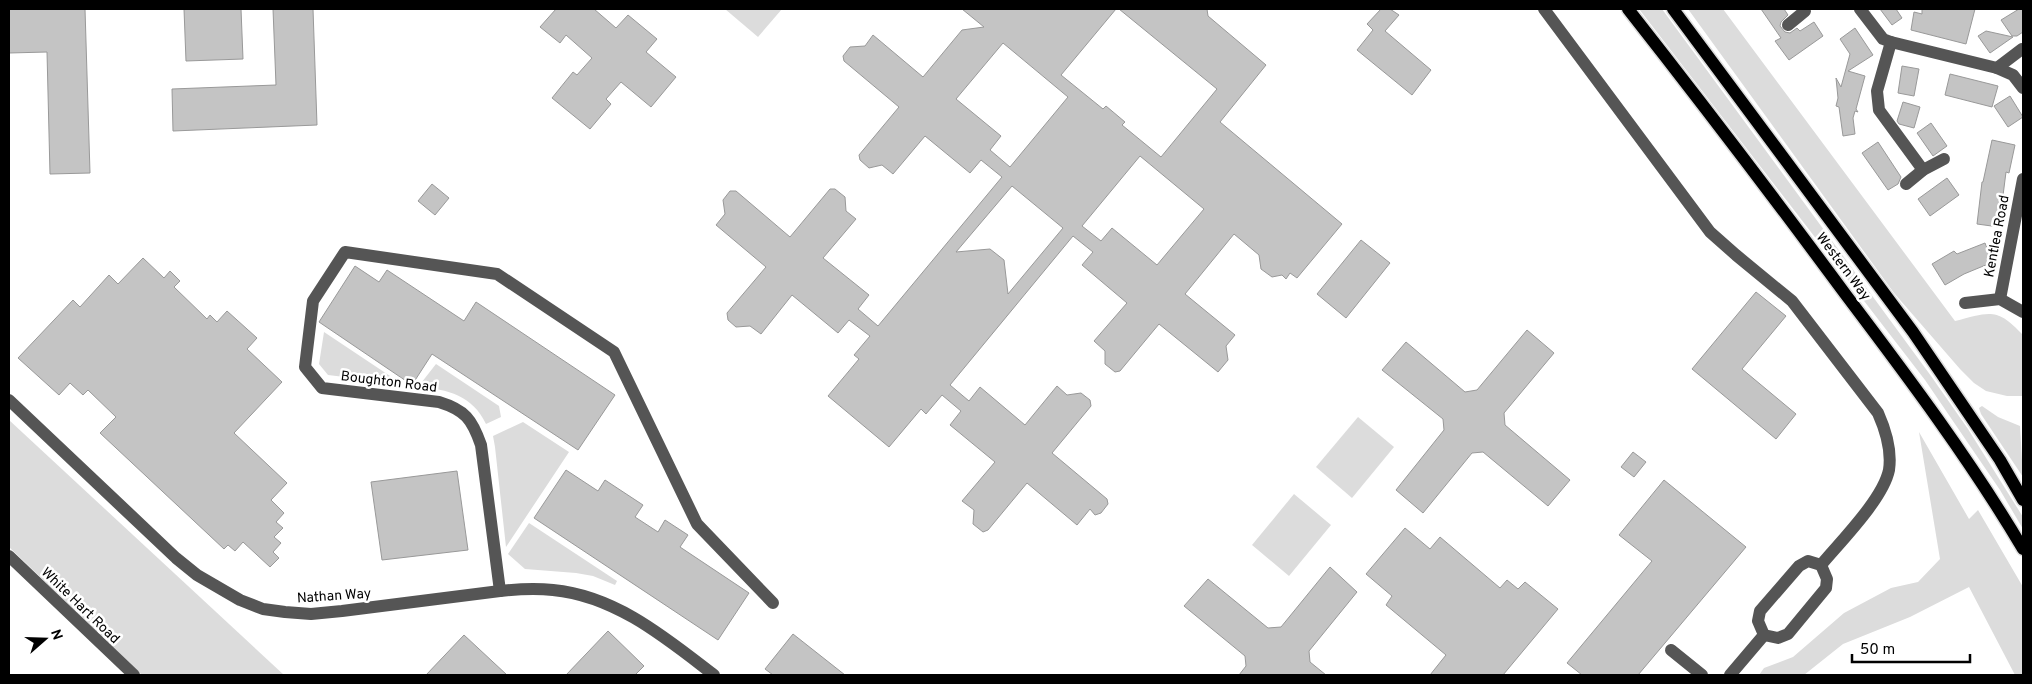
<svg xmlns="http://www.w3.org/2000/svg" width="2032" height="684" font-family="Overpass,sans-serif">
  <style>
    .green { fill: #dcdcdc }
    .building { fill: #c4c4c4; stroke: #999; fill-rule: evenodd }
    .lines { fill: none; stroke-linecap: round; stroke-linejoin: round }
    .major-casing { stroke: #dbdbdb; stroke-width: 15 }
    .minor { stroke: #555; stroke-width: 12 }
    .major { stroke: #000; stroke-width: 12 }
    .labels { text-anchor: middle; stroke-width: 5; stroke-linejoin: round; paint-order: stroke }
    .street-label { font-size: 14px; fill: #000; stroke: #fff }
  </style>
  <rect width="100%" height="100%" fill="#fff"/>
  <g class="green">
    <polygon points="725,9 782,9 758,37"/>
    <polygon points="1639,9 1662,9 1931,376 1968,429 2023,517 2023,529 2000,490 1925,380"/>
    <path d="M1688,9h35l232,312c35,-9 42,-14 68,14v61h-16l-21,-5 -12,-8 -14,-14 -66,-76z"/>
    <polygon points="324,332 390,376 386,382 328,375 319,364"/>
    <path d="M436,364l63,42 2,11 -15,7c-13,-28 -38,-35 -68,-37z"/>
    <polygon points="1982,406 1998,417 2020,426 2023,477 1981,414 1979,408"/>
    <polygon points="1358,417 1394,447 1352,498 1316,467"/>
    <polygon points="9,420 284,675 142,675 9,547"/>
    <polygon points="523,422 569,452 506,547 495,447 493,436"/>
    <polygon points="1919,432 1969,519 1978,510 2023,587 2023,675 2015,675 1969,587 1910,617 1843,644 1804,675 1759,675 1764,668 1793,657 1844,613 1891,588 1918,582 1940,559"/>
    <polygon points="1294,494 1331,525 1289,576 1252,545"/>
    <polygon points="529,523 617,581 615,585 593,576 576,573 525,569 508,554"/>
  </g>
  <g class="building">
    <polygon points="9,9 85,9 90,173 50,174 47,52 9,53"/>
    <polygon points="184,9 241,9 243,59 186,61"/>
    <polygon points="273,9 313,9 317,125 173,131 172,89 276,85"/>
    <polygon points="556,9 594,9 616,28 628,15 657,39 646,52 676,77 651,107 621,82 606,99 611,104 590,129 552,98 573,72 577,75 592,58 566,35 560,43 540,27"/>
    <path d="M962,9h154l-55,66 42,34 3,-3 19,16 -3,3 39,32 56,-68 -98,-80h88l1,7 58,49 -46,57 122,102 -45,54 -7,-5 -4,6 -4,-4 -10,2 -11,-8 -2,-14 -25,-21 -49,60 50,41 -9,11 2,14 -10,12 -59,-48 -39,47 -5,1 -10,-8v-13l-11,-10 33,-38 -45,-38 11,-13 -20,-16 -123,149 19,16 11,-14 45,38 32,-39 10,9 14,-2 9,7 1,6 -39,47 55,46 1,5 -7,9 -6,2 -5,-6 -13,16 -50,-42 -39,47 -5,2 -10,-8 1,-14 -12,-9 33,-39 -45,-37 11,-14 -19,-16 -16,19 -5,-5 -32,38 -61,-51 31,-37 -5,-4 16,-19 -21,-16 -11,13 -46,-38 -31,39 -11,-8 -14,1 -8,-7 -1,-7 39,-46 -50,-42 9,-11 -2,-14 7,-9h6l54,46 40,-48h5l10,8 1,14 10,8 -33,39 46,37 -11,14 20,17 124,-149 -21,-17 -11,13 -45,-37 -32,38 -11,-9 -13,3 -9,-8 -1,-5 40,-48 -55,-46 -1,-5 7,-9 15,-1 8,-11 50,42 39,-47 22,-3zM1003,43l65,54 -58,70 -20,-17 11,-14 -45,-37zM1140,156l64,53 -47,56 -45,-37 -11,13 -19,-15zM1012,186l51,42 -55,66 -4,-34 -14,-11 -34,3z"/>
    <polygon points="1381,9 1390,9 1399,15 1385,31 1431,70 1412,95 1357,50 1373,30 1367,24"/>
    <polygon points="1761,9 1784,9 1788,15 1781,22 1780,26 1785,32 1790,33 1797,28 1800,31 1814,22 1823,36 1789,60 1775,41 1781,38"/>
    <polygon points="1880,9 1896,9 1902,18 1892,25"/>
    <polygon points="1922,9 1975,9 1966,44 1911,30 1914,12 1922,14"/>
    <polygon points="2019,9 2023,9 2023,32 2017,36 2012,36 2001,20"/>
    <polygon points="1855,28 1873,55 1848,71 1865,76 1856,109 1858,112 1855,111 1853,118 1855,134 1843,136 1839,107 1836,106 1838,98 1836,78 1841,87 1850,54 1840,39"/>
    <polygon points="1986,31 2013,37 1990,53 1978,36"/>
    <polygon points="1902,66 1919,69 1914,96 1898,93"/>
    <polygon points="1950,74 1998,86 1992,107 1945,95"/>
    <polygon points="2010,96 2023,117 2008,127 1994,106"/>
    <polygon points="1903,102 1920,107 1914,128 1899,124 1897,121"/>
    <polygon points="1931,123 1947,146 1933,156 1917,133"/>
    <polygon points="1992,140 2015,145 2009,173 2006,172 1999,227 1977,224 1982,182 1983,182"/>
    <polygon points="1878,142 1901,177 1898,184 1888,190 1862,153"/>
    <polygon points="1947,178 1959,195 1930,216 1918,199"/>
    <polygon points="432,184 449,198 435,215 418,201"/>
    <polygon points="1361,240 1390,263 1346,318 1317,294"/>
    <polygon points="1985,243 1993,262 1964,274 1945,285 1932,264 1954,251 1957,254"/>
    <polygon points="143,258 164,278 170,271 180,281 174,287 207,319 210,315 217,322 227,311 257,338 247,349 282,382 234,433 287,483 271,500 284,513 276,522 283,528 274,537 281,543 273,552 279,558 270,567 243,542 235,551 228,545 224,549 100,433 116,417 88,390 83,395 70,383 59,395 18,358 73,300 80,307 109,275 118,284"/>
    <polygon points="355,266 379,282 387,270 464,321 476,302 615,395 578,450 432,354 412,385 319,322"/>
    <polygon points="1756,292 1786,316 1742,369 1796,414 1776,439 1692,369"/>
    <polygon points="1527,330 1554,353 1504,413 1505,425 1570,480 1548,506 1483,452 1472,453 1423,513 1396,490 1444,430 1443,419 1382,370 1406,342 1465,392 1477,390"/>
    <polygon points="1633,452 1646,462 1634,477 1621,467"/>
    <polygon points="566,470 598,491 605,480 643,505 635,517 658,532 665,520 688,535 680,547 749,593 718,640 534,518"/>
    <polygon points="457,471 468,550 382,560 371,482"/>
    <polygon points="1664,480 1746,547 1638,675 1582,675 1567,663 1652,561 1619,535"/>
    <polygon points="1405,528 1430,549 1440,537 1500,588 1507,580 1518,589 1525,582 1558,609 1503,675 1430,675 1446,655 1386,605 1392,596 1366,574"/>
    <polygon points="1330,567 1357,592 1309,651 1310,662 1326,675 1239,675 1246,666 1245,656 1184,606 1208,579 1268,628 1281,627"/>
    <polygon points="608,631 644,666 635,675 566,675"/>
    <polygon points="793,634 845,675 773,675 765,669"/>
    <polygon points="464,635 507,675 426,675"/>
  </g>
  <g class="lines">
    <g class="major-casing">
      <g id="major">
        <path d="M1628,9c74,94 147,190 218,286 62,82 125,166 177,254"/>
        <polyline points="1673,9 1913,332 2000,460 2023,500"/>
      </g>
    </g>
    <g class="minor">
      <path d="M1544,9l166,223 26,23 56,46 86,112c8,18 14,37 11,57 -6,29 -48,71 -68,95"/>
      <polyline points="1860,9 1883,39 1891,42 1877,91 1879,110 1923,170"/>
      <polyline points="1788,25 1805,11 1803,9"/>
      <polyline points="1891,42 1997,68 2013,75 2023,88"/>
      <polyline points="1997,68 2022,49"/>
      <polyline points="1906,184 1923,170 1944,159"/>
      <polyline points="2000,299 2023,179"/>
      <polyline points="1965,303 2000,299 2023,312"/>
      <path d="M9,400l167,158 21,17 43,25 23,9 22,3 26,2 31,-3 158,-20c18,-2 35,-3 53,-1 63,6 113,48 161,85"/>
      <polyline points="9,556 134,675"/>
      <polygon points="1808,561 1821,565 1827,579 1826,588 1788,634 1778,638 1764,635 1758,621 1760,611 1799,566"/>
      <path d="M500,591l-19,-146c-9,-26 -16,-35 -42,-43l-117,-14 -17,-21 8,-66 32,-49 152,22 117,78 83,172 76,79"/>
      <polyline points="1671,650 1702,675"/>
      <polyline points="1730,675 1764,635"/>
    </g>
    <use href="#major" class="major"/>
  </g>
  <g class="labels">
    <g class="street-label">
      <text transform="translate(1996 236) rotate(-79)" y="5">Kentlea Road</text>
      <text transform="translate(1844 266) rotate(53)" y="5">Western Way</text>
      <text transform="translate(389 381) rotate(7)" y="5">Boughton Road</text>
      <text transform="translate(334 595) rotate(-4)" y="5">Nathan Way</text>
      <text transform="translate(81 605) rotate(44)" y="5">White Hart Road</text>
    </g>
  </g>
  <rect width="2032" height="684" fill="none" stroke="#000000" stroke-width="20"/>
  <g transform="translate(45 639) rotate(70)" stroke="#ffffff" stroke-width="4" paint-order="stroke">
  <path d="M0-4L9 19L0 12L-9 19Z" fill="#000000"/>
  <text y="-8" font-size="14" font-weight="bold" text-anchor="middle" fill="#000000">N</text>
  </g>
  <path d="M1852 654v8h118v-8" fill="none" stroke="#000000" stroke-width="2.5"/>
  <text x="1860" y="654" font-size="15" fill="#000000" stroke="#ffffff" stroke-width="4" paint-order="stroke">50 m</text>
</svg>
